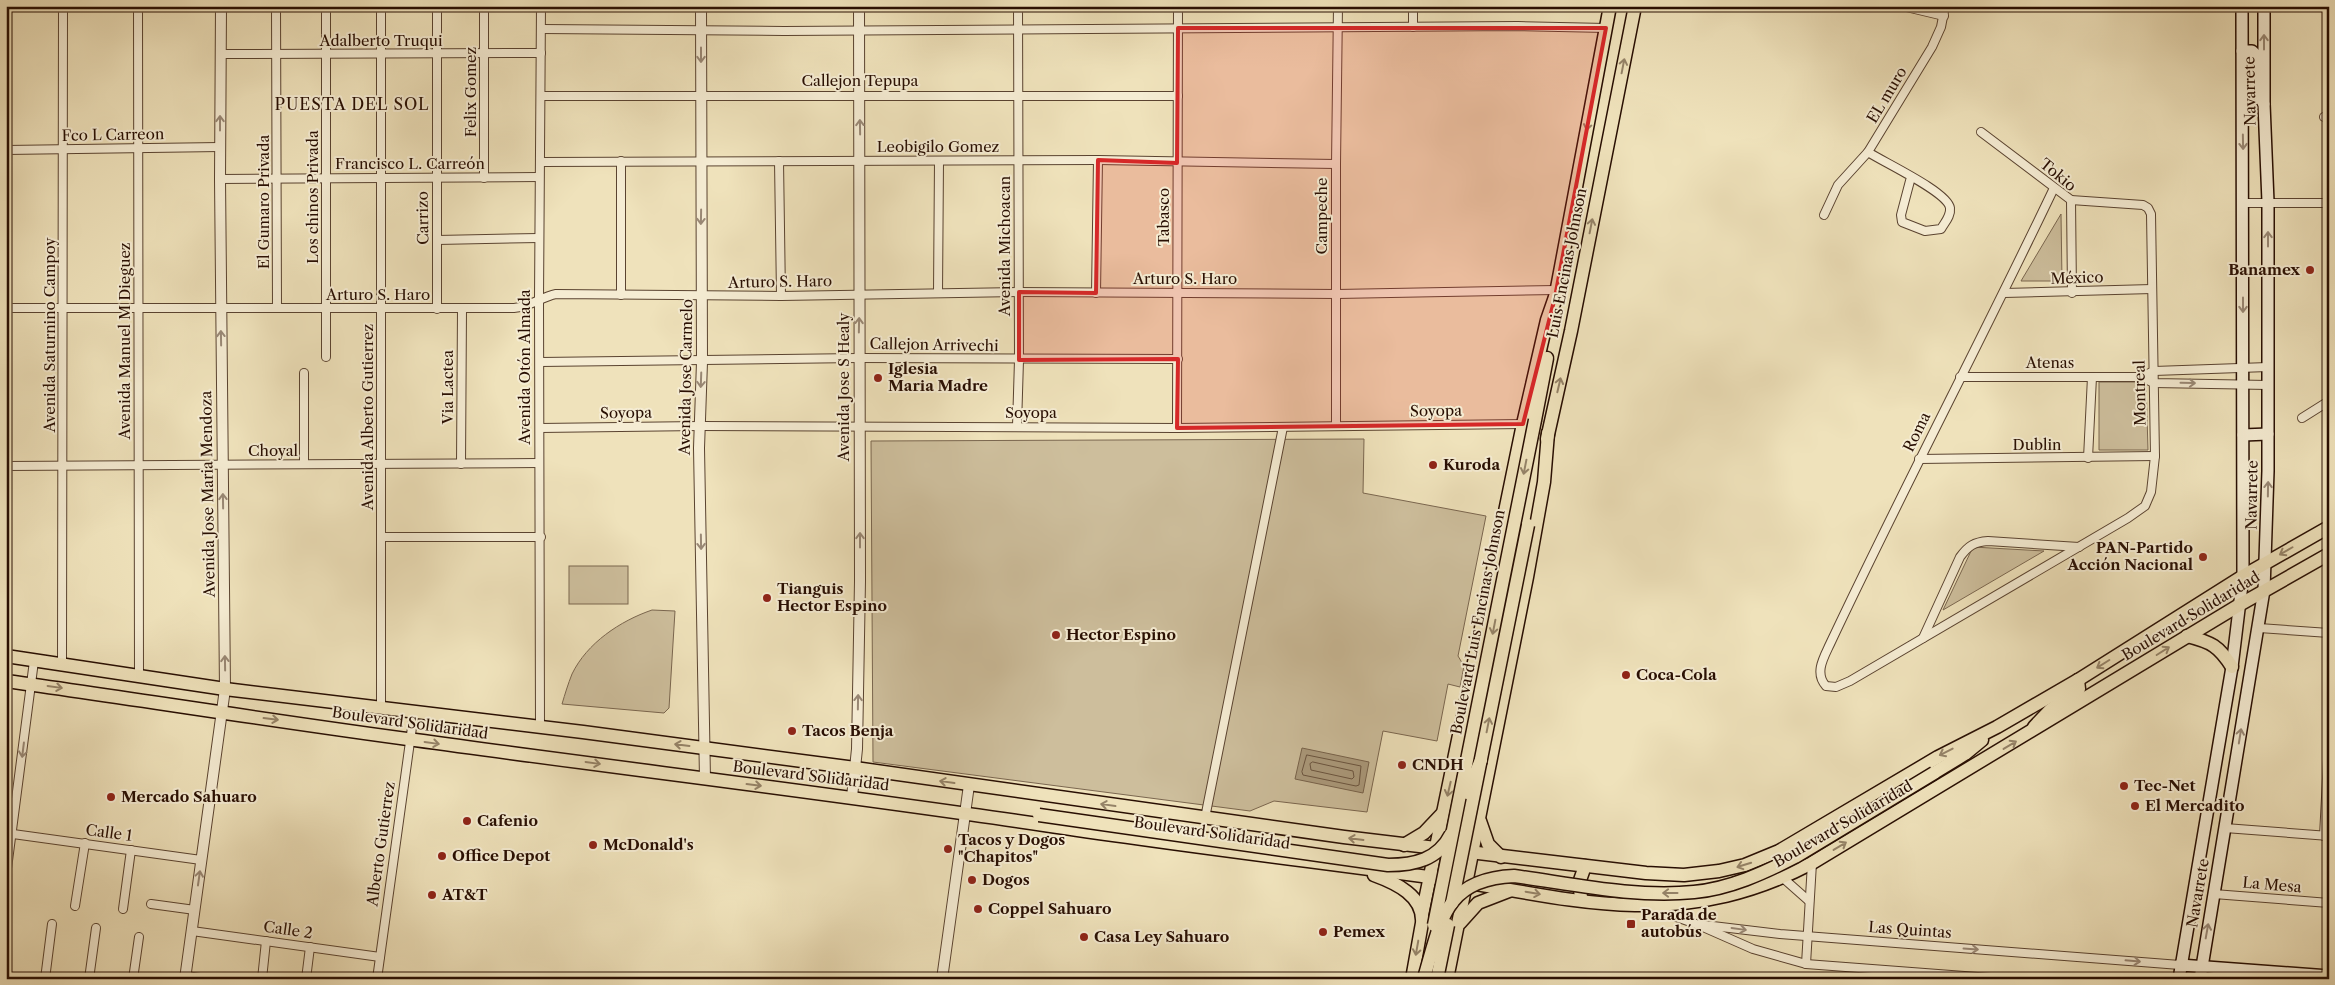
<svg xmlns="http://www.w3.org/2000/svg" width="2335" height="985" font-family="'Libre Caslon Text',serif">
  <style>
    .green { fill: #cdbe9c; stroke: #7a664f }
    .water { fill: #ab9a7c; stroke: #77624b }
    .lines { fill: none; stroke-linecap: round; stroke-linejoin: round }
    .shore { stroke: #6a543f; stroke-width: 1 }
    .minor-casing { stroke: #5a4330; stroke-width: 10 }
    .tertiary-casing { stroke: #5a4330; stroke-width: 12 }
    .secondary-casing { stroke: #280e02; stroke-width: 14 }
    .primary-casing { stroke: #280e02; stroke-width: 15 }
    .minor { stroke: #f5ecd3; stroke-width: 8 }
    .tertiary { stroke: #f5ecd3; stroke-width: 10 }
    .secondary { stroke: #f5ecd3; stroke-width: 11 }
    .primary { stroke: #efe2bb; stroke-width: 12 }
    .primary-bridge-casing { stroke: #280e02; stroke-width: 15; stroke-linecap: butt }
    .primary-bridge { stroke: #efe2bb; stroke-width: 12 }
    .oneway { stroke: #998875 }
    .oneway2 { stroke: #958368 }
    .marked { fill: #d62828; fill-opacity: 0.2; stroke: #d62828; stroke-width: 4; stroke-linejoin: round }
    .poi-dot { fill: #8f2418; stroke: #f5ecd3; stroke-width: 2 }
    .labels { text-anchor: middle; stroke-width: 4; stroke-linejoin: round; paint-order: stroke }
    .street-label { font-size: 15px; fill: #280e02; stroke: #f5ecd3 }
    .poi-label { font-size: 15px; font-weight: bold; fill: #280e02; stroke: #f5ecd3; text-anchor: start }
    .neighbourhood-label { font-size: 16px; letter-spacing: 1px; fill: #280e02; stroke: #f5ecd3 }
  </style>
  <rect width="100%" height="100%" fill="#efe2bb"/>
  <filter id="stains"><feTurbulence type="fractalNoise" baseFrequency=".004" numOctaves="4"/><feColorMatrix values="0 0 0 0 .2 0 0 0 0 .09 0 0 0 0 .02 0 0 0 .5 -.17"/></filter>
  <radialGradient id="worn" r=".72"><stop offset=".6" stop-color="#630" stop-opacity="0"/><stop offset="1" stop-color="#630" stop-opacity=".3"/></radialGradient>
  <g class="green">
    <polygon points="2061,214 2062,281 2021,281"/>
    <polygon points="2099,382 2146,382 2148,450 2099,450"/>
    <polygon points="1364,439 1363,493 1486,516 1458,656 1464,666 1460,687 1448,684 1437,741 1383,731 1367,812 1274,801 1250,811 873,762 871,441"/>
    <polygon points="1973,547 2044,551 1943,610"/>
    <rect x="569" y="566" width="59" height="38"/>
    <path d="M652,610l23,1 -6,97 -5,5 -102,-9c3,-10 6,-20 10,-30 15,-31 48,-53 80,-64z"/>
  </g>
  <polygon class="water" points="1302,748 1369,762 1363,793 1295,779"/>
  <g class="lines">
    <g class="shore">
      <polygon points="1307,755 1361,766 1359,785 1356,786 1303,775 1302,772"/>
      <polygon points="1313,762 1353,771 1354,777 1352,779 1311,770 1310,764"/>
    </g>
    <g class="minor-casing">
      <g id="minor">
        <polyline points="138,6 139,676"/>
        <polyline points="276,6 277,308"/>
        <polyline points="326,6 326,357"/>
        <polyline points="437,6 437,309"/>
        <polyline points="1902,6 1944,16"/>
        <polyline points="1413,27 1413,6"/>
        <polyline points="542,29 784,31 1518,26 1606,28"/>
        <polyline points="221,54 541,53"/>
        <polyline points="541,96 1178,96"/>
        <polyline points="2324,117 2329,117"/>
        <polyline points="1981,132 2071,200 2072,293"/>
        <polyline points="6,150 220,147"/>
        <polyline points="779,161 781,296"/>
        <polyline points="540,162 1098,160 1336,164"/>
        <path d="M1911,177l-10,38 1,7 23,9 16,-2c4,-7 10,-13 9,-21 -2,-16 -67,-46 -82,-56l64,-105 9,-20 4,-21"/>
        <polyline points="484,178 484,6"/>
        <polyline points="220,179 539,177"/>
        <path d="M2054,188c-73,153 -152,303 -224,456 -6,13 -16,29 -4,42l10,1 14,-6 278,-163 17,-12 6,-14 4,-36 -4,-242 -3,-6 -5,-3 -72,-5"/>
        <polyline points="2243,203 2329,203"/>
        <polyline points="1824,215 1838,185 1868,152"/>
        <polyline points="437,240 539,238"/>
        <polyline points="938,293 939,161"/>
        <polyline points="1096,293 1098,160"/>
        <polyline points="2004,293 2152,289"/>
        <polyline points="621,295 621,161"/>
        <path d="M6,308h508c16,-1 27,-11 42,-14l225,2 238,-4 318,2 219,-4"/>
        <polyline points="540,362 858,358 1178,359"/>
        <polyline points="1960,377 2141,377 2154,383 2268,385"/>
        <polyline points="2141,377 2154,371 2268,367"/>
        <polyline points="2302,418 2329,401"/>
        <polyline points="1017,426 1019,360 1018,6"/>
        <polyline points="1336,426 1336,164 1338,6"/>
        <polyline points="540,428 700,426 1177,428 1523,424"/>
        <polyline points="1177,428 1178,6"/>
        <polyline points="2088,458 2092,377"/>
        <polyline points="1919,459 2155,456"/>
        <polyline points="304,464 304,373"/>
        <polyline points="461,464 462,309"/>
        <polyline points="6,466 539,463"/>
        <polyline points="382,537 541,537"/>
        <polyline points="2259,628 2329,633"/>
        <path d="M1923,638l37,-81c8,-11 14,-15 28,-16l91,6"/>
        <polyline points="62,664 63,6"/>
        <polyline points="381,708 381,6"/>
        <polyline points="540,728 539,299 541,6"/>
        <polyline points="1205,818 1283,427"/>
        <polyline points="2225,828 2329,836"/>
        <polyline points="13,834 201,860"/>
        <polyline points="2324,836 2329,740"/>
        <polyline points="6,876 34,661"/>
        <polyline points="1783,878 1809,901"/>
        <polyline points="2214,894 2329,903"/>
        <polyline points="151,904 195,910"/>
        <polyline points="75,906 85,843"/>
        <polyline points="1651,908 1696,924 1780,934 2180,965"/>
        <polyline points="123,909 131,850"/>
        <polyline points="1703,927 1753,949 1806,964 2004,979"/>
        <polyline points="192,931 380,957"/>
        <polyline points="1806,964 1812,863"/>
        <polyline points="186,976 207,979"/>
        <polyline points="6,979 7,979"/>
        <polyline points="45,979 52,924"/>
        <polyline points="89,979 96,928"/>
        <polyline points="133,979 139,937"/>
        <polyline points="262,979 266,941"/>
        <polyline points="306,979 310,947"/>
        <polyline points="377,979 414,713"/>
      </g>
    </g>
    <g class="tertiary-casing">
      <g id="tertiary">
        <polyline points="701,6 702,362 699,448 705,779"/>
        <polyline points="852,797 857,749 860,581 859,6"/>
        <polyline points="185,979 225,689 220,179 221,6"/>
        <polyline points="942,979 969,785"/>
      </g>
    </g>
    <g class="secondary-casing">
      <g id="secondary">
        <polyline points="2242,51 2252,51 2255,54 2256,92 2264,104"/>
        <polyline points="2243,435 2268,434"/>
        <polyline points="2180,965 2329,976"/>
        <polyline points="2179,979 2232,667 2243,576 2242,6"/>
        <polyline points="2200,979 2264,590 2268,471 2268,202 2264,104 2264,6"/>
      </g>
    </g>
    <g class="primary-casing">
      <g id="primary">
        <polyline points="1554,304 1610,6"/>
        <polyline points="1535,420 1547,358"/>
        <polyline points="1547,439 1571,331 1635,6"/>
        <path d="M2187,636c24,6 32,10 45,31"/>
        <polyline points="6,656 225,689 583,732 855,768 1344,837 1646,873 1684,875 1719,871 1745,865 1779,851 1938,757 1997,727 2078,680 2243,576 2329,527"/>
        <path d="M6,681c137,19 273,41 409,59 210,29 420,54 629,85 133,20 267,36 400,54 64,9 127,25 191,26 65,1 120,-12 177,-42l429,-259 88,-50"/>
        <polyline points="2034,727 2050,710 2079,689 2078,680"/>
        <polyline points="1934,773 1965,754 1982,740"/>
        <polyline points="1480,821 1488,844 1501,857"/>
        <polyline points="1404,845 1424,833 1442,814"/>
        <path d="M1374,875c22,8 50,21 48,48l-10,56"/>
        <polyline points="1581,897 1579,883 1585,866"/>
        <polyline points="1422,915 1523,424 1547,320 1555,297"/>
        <polyline points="1460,923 1478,903 1509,891"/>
        <polyline points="1447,979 1527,577 1544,482 1548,433"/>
      </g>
    </g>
    <use href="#minor" class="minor"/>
    <use href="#tertiary" class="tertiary"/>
    <use href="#secondary" class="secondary"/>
    <use href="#primary" class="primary"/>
    <g class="primary-bridge-casing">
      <g id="primary-bridge">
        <polyline points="1467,793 1481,760"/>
        <path d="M1039,815l349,50c26,0 50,-5 63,-31"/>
        <polyline points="1452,903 1528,525"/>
        <polyline points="1434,925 1535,420"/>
        <path d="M1424,978c17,-57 20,-99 90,-102 59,8 121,22 180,16 35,-3 70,-19 101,-35l139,-84"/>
        <polyline points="1437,979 1448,925"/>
      </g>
    </g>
    <use href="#primary-bridge" class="primary-bridge"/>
  </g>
  <defs><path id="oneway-shaft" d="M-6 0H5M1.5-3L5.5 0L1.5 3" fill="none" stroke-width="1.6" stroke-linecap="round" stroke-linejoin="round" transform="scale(1.25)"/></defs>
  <g class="oneway">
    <use href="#oneway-shaft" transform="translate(2264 42) rotate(-90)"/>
    <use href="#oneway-shaft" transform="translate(701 55) rotate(90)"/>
    <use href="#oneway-shaft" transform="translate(220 123) rotate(-90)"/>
    <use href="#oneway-shaft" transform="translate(860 127) rotate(-91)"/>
    <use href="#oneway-shaft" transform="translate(2243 142) rotate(89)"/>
    <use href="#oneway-shaft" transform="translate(701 217) rotate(91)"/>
    <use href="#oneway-shaft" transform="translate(2268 239) rotate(-90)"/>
    <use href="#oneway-shaft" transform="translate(2243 305) rotate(90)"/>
    <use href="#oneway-shaft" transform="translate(859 325) rotate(-89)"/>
    <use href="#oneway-shaft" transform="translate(221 338) rotate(-91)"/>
    <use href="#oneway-shaft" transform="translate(701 380) rotate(92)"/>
    <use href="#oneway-shaft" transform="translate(2188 383) rotate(1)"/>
    <use href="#oneway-shaft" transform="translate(2268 489) rotate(-89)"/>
    <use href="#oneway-shaft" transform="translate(223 501) rotate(-91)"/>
    <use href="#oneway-shaft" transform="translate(860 540) rotate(-90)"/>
    <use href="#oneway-shaft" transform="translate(701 542) rotate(89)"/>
    <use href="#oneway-shaft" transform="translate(225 663) rotate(-91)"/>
    <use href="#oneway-shaft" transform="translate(858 702) rotate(-89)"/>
    <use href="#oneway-shaft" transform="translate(2240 736) rotate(-81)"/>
    <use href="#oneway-shaft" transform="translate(23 750) rotate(97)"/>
    <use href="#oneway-shaft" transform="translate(199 878) rotate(-82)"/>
    <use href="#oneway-shaft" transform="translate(1739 929) rotate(8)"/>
    <use href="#oneway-shaft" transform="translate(2207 931) rotate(-80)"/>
    <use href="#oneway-shaft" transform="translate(1971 949) rotate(4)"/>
    <use href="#oneway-shaft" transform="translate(2133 961) rotate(5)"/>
  </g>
  <g class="oneway2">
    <use href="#oneway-shaft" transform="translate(1623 66) rotate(-79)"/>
    <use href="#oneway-shaft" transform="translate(1588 123) rotate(101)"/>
    <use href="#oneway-shaft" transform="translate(1591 226) rotate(-79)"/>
    <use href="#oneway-shaft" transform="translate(1559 385) rotate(-77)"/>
    <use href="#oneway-shaft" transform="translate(1525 467) rotate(101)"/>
    <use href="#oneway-shaft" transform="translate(2286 551) rotate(150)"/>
    <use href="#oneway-shaft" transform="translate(1494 627) rotate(101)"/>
    <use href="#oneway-shaft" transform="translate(2163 651) rotate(-32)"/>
    <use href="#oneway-shaft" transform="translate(2103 664) rotate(148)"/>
    <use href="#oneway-shaft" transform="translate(55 687) rotate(8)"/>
    <use href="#oneway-shaft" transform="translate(271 719) rotate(7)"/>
    <use href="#oneway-shaft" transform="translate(1488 725) rotate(-79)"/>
    <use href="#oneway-shaft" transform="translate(432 743) rotate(8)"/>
    <use href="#oneway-shaft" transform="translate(682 745) rotate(-173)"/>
    <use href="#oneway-shaft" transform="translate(2010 745) rotate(-31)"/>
    <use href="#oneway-shaft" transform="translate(1946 752) rotate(153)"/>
    <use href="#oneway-shaft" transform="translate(593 763) rotate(8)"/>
    <use href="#oneway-shaft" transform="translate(947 782) rotate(-172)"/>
    <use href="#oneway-shaft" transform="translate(754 785) rotate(7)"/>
    <use href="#oneway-shaft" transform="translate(1449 789) rotate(103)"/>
    <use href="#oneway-shaft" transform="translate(1108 805) rotate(-172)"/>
    <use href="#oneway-shaft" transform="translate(1356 839) rotate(-173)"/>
    <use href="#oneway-shaft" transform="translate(1840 846) rotate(-31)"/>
    <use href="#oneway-shaft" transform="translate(1744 865) rotate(163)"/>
    <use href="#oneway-shaft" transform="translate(1533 893) rotate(10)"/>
    <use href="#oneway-shaft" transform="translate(1670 893) rotate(180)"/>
    <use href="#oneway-shaft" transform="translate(1417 948) rotate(100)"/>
  </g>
  <path class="marked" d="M1178,28h428l-51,269 -32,127 -346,4 1,-69 -159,1v-68l77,1 2,-133 79,3z"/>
  <g class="poi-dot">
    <circle cx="2310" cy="270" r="5"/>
    <circle cx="878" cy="378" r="5"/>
    <circle cx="1433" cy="465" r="5"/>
    <circle cx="2203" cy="557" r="5"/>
    <circle cx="767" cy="598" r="5"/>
    <circle cx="1056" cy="635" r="5"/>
    <circle cx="1626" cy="675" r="5"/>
    <circle cx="792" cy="731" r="5"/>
    <circle cx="1402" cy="765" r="5"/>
    <circle cx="2124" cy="786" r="5"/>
    <circle cx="111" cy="797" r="5"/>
    <circle cx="2135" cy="806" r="5"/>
    <circle cx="467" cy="821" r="5"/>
    <circle cx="593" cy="845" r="5"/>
    <circle cx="948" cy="849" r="5"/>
    <circle cx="442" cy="856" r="5"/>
    <circle cx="972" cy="880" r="5"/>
    <circle cx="432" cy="895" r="5"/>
    <circle cx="978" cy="909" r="5"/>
    <rect x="1626" y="919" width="10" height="10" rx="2.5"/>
    <circle cx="1323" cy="932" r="5"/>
    <circle cx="1084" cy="937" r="5"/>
  </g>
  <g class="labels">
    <g class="street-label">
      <text x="381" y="46">Adalberto Truqui</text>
      <text x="860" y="86">Callejon Tepupa</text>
      <text transform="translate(2250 91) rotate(-91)" y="5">Navarrete</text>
      <text transform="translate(471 92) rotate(-90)" y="5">Felix Gomez</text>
      <text transform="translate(1887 95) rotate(-59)" y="5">EL muro</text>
      <text transform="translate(113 135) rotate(-1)" y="5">Fco L Carreon</text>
      <text x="938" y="152">Leobigilo Gomez</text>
      <text x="410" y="169">Francisco L. Carreón</text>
      <text transform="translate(2058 175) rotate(39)" y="5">Tokio</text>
      <text transform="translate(313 197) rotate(-90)" y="5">Los chinos Privada</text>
      <text transform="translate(264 202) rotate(-90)" y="5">El Gumaro Privada</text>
      <text transform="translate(1322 216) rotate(-90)" y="5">Campeche</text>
      <text transform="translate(1164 217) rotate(-90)" y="5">Tabasco</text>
      <text transform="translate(423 218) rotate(-91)" y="5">Carrizo</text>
      <text transform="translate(1005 246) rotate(-90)" y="5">Avenida Michoacan</text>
      <text transform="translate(1567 263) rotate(-79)" y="5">Luis Encinas Johnson</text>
      <text transform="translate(2077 278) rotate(-2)" y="5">México</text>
      <text x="1185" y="284">Arturo S. Haro</text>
      <text transform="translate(780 282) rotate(-1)" y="5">Arturo S. Haro</text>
      <text x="378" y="300">Arturo S. Haro</text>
      <text transform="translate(50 335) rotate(-90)" y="5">Avenida Saturnino Campoy</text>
      <text transform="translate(125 341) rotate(-90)" y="5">Avenida Manuel M Dieguez</text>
      <text transform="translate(934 345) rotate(1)" y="5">Callejon Arrivechi</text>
      <text x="2050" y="368">Atenas</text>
      <text transform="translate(525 367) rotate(-90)" y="5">Avenida Otón Almada</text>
      <text transform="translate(686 377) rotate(-89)" y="5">Avenida Jose Carmelo</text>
      <text transform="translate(448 387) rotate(-90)" y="5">Via Lactea</text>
      <text transform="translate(844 387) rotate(-90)" y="5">Avenida Jose S Healy</text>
      <text transform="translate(2140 393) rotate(-91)" y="5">Montreal</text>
      <text transform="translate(1436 411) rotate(-1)" y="5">Soyopa</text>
      <text transform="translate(626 413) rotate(-1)" y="5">Soyopa</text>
      <text x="1031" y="418">Soyopa</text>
      <text transform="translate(368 417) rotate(-90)" y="5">Avenida Alberto Gutierrez</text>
      <text transform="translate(1917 432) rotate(-64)" y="5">Roma</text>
      <text x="2037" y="450">Dublin</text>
      <text x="273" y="456">Choyal</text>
      <text transform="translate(208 494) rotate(-91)" y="5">Avenida Jose Maria Mendoza</text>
      <text transform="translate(2252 495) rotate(-89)" y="5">Navarrete</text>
      <text transform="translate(2191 616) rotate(-31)" y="5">Boulevard Solidaridad</text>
      <text transform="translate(1478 622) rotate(-79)" y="5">Boulevard Luis Encinas Johnson</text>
      <text transform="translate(410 723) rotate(8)" y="5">Boulevard Solidaridad</text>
      <text transform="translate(811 776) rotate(7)" y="5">Boulevard Solidaridad</text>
      <text transform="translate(1843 824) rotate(-30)" y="5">Boulevard Solidaridad</text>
      <text transform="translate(109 833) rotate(8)" y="5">Calle 1</text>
      <text transform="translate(1212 833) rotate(8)" y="5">Boulevard Solidaridad</text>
      <text transform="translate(381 844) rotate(-82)" y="5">Alberto Gutierrez</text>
      <text transform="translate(2272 885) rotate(5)" y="5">La Mesa</text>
      <text transform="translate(2198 893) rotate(-80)" y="5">Navarrete</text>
      <text transform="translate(288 930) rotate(8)" y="5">Calle 2</text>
      <text transform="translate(1910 930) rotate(4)" y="5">Las Quintas</text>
    </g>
    <g class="poi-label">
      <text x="2300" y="275" text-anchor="end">Banamex</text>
      <text x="888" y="374">Iglesia<tspan x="888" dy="17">Maria Madre</tspan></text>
      <text x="1443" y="470">Kuroda</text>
      <text x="2193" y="553" text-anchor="end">PAN-Partido<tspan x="2193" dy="17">Acción Nacional</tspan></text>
      <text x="777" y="594">Tianguis<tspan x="777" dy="17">Hector Espino</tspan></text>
      <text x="1066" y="640">Hector Espino</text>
      <text x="1636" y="680">Coca-Cola</text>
      <text x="802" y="736">Tacos Benja</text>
      <text x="1412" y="770">CNDH</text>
      <text x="2134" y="791">Tec-Net</text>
      <text x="121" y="802">Mercado Sahuaro</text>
      <text x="2145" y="811">El Mercadito</text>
      <text x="477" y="826">Cafenio</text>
      <text x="958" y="845">Tacos y Dogos<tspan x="958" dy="17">"Chapitos"</tspan></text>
      <text x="603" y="850">McDonald's</text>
      <text x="452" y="861">Office Depot</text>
      <text x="982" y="885">Dogos</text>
      <text x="442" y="900">AT&amp;T</text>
      <text x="988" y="914">Coppel Sahuaro</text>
      <text x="1641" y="920">Parada de<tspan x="1641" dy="17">autobús</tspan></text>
      <text x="1333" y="937">Pemex</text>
      <text x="1094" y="942">Casa Ley Sahuaro</text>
    </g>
    <g class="neighbourhood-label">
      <text x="352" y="110">PUESTA DEL SOL</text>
    </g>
  </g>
  <rect width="2335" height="985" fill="none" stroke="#efe2bb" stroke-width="25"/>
  <rect x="8" y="8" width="2320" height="970" fill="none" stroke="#280e02" stroke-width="2.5"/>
  <rect x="12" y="12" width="2310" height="960" fill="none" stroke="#280e02"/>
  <rect width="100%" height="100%" filter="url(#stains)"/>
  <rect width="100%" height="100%" fill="url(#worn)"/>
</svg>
